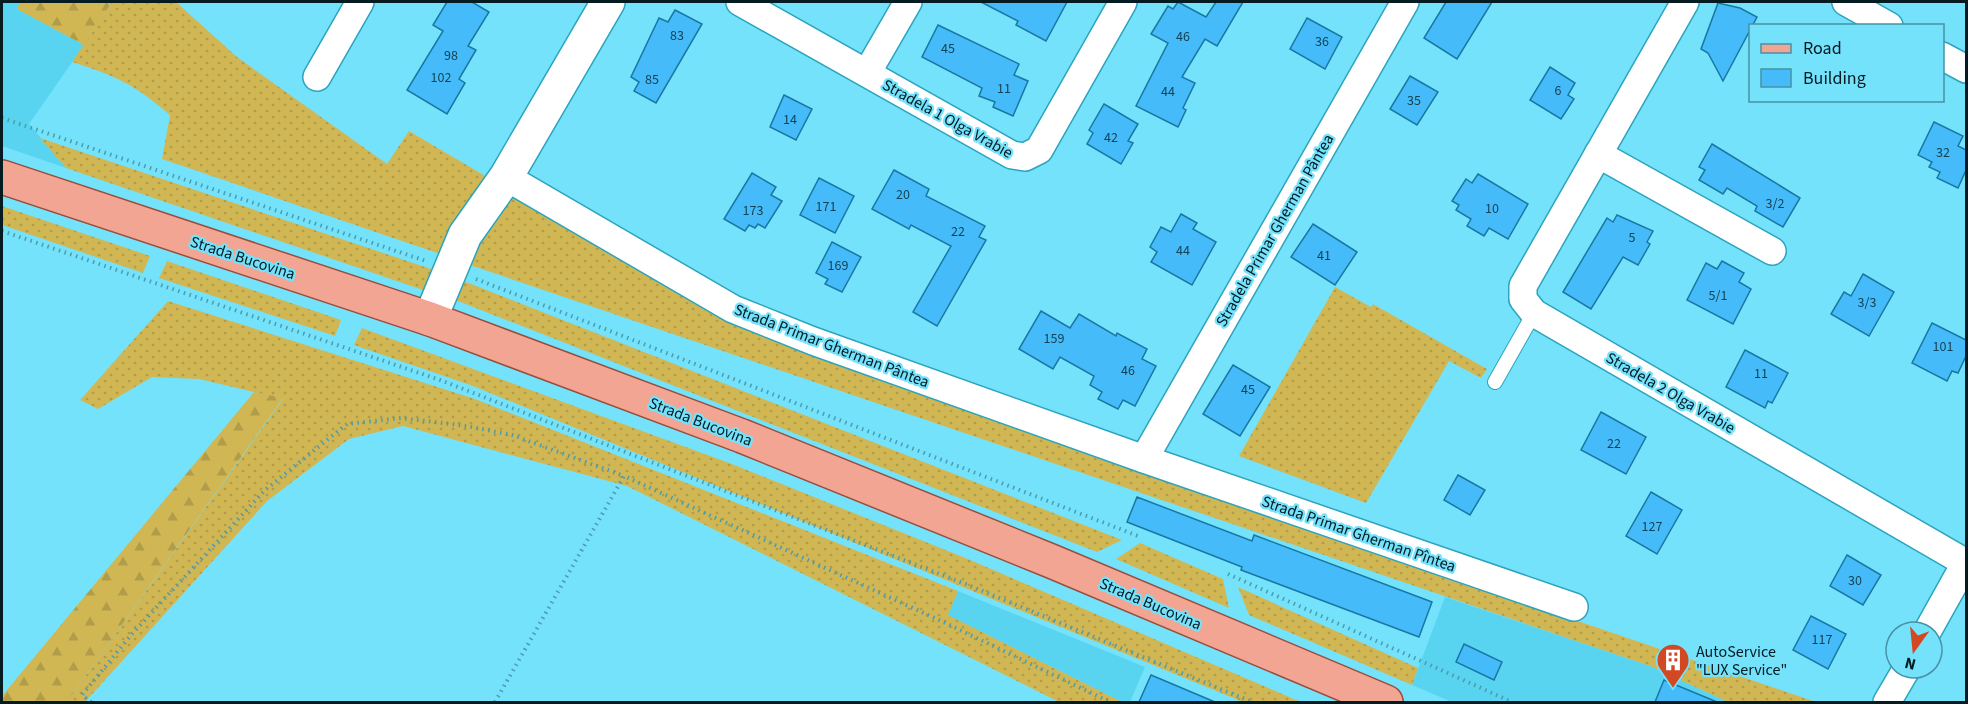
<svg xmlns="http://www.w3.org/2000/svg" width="1968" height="704" font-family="'Source Sans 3',sans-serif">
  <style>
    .built { fill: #58d4f0 }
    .grass { fill: url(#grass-dots) }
    .forest { fill: url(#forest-firs) }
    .building { fill: #45bcf9; stroke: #1877a3; stroke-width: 1.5 }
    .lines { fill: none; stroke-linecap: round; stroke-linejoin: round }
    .service-casing { stroke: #2ca4bd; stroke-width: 16 }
    .minor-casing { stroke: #2ca4bd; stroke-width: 30 }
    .tertiary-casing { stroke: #2ca4bd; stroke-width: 36 }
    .primary-casing { stroke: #994e3b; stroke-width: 36 }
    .path { stroke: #4c9bae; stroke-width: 4; stroke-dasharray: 1.5 4.5; stroke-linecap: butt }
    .service { stroke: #fff; stroke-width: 14 }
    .minor { stroke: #fff; stroke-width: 27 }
    .tertiary { stroke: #fff; stroke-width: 33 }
    .primary { stroke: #f2a592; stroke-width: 33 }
    .labels { text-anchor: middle; stroke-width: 4.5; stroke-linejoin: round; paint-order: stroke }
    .number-label { font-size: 14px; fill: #144357 }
    .street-label { font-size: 16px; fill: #031b21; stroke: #75e2fc }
    .poi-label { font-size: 16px; fill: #031b21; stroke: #75e2fc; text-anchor: start }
  </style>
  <defs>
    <pattern id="grass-dots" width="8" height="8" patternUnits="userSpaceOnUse" patternTransform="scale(1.5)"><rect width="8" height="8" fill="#d0b754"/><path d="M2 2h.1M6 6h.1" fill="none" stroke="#b19d49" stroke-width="1.8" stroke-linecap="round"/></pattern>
    <pattern id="forest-firs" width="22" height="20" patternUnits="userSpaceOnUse" patternTransform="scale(1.5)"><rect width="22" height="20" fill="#d0b754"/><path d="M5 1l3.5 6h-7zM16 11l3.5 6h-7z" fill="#b19d49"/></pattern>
  </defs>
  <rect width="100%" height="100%" fill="#75e2fc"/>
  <g class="built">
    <polygon points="2,2 20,2 18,9 84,45 29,124 66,168 2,146"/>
    <polygon points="958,591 1145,667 1130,702 1122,702 947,615"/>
    <polygon points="1445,597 1650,666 1728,702 1452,702 1412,685"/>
  </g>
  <g class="grass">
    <path d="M112,2h64l61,55 150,107 22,-33 83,49 -49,75 -281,-96 8,-44c-36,-31 -54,-39 -98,-53z"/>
    <polygon points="40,138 437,271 426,291 66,168"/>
    <polygon points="511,192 727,316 1566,617 1816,702 1728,702 1650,666 467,264"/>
    <polygon points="2,206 150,256 143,273 2,225"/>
    <polygon points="167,261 341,320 335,336 159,278"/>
    <polygon points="456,278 1122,540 1097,552 453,299"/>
    <polygon points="1335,287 1371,307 1373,304 1487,369 1481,378 1449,361 1366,503 1239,456"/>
    <polygon points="168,301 475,399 958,591 948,615 1122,702 1059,702 627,486 403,426 349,439 267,501 85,702 67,702 283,399 199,379 152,377 98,409 80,400"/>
    <polygon points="362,328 732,464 963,557 1301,702 1243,702 473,386 354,345"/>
    <polygon points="1140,543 1223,579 1229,608 1116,559"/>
    <polygon points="1238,587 1418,668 1412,685 1249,615"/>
  </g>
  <g class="forest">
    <polygon points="20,2 112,2 84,45 17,9"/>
    <polygon points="254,392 283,398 67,702 2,702 2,696"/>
  </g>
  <g class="building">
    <polygon points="447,2 472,2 489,12 468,46 476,50 459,79 465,83 447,114 407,90 443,31 433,25"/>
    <polygon points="981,2 1067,2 1046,41 1016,25 1018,21"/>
    <polygon points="1178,2 1206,17 1216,2 1243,2 1217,46 1205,39 1182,77 1195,83 1183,108 1186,110 1178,127 1136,106 1168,43 1151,34 1168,6 1173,9"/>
    <polygon points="1446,2 1492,2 1457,59 1424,38"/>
    <polygon points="1718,3 1740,8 1757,17 1723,81 1708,53 1701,49"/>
    <polygon points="675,10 702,24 656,103 634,91 639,82 631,77 659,18 668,22"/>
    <polygon points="1307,18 1342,37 1325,69 1290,49"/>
    <polygon points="938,25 1019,64 1014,75 1028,81 1013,116 993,107 995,102 979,96 982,88 922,57"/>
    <polygon points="1550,67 1575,83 1568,95 1574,99 1561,119 1530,100"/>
    <polygon points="1410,76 1438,92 1417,125 1390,109"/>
    <polygon points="784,95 812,109 796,140 770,127"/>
    <polygon points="1104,104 1138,124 1128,141 1133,143 1121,164 1087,144 1093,133 1089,130"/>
    <polygon points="1934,122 1963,136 1958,146 1966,150 1966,170 1958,188 1937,178 1940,172 1929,167 1932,162 1918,155"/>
    <polygon points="1712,144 1800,198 1783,227 1755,211 1757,206 1727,188 1723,194 1699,180 1705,170 1699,167"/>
    <polygon points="894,170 929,189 926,196 985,226 979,237 986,240 937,326 913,312 951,246 911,225 909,229 872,209"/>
    <polygon points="752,173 776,187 771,195 782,201 765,228 758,224 755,228 749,225 745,231 724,219"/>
    <polygon points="1478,174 1528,204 1508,239 1489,228 1484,236 1467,226 1471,219 1456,210 1459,205 1452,201 1466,179 1472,183"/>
    <polygon points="819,178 854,196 835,233 800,215"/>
    <polygon points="1181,214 1197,223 1193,229 1216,242 1192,285 1151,262 1157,252 1150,247 1161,227 1171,232"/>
    <polygon points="1617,215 1653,231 1647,242 1650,244 1638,265 1623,257 1591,309 1563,292 1607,218 1613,222"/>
    <polygon points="1313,224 1357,252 1335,285 1291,257"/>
    <polygon points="832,242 861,257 842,292 825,284 828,279 816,273"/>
    <polygon points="1722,261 1744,273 1739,282 1751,289 1733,324 1687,300 1706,263 1717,269"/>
    <polygon points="1863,274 1894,292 1869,336 1831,314 1844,292 1851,296"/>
    <polygon points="1041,311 1070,328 1079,314 1116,336 1117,333 1147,349 1142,359 1156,366 1135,406 1123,400 1118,409 1098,399 1102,392 1090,385 1094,376 1060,357 1053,369 1019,349"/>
    <polygon points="1932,323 1966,340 1966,356 1958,373 1952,371 1947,381 1912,363"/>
    <polygon points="1745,350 1788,373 1772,403 1768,401 1765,408 1726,387"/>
    <polygon points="1233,365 1270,387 1240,436 1203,414"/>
    <polygon points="1601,412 1646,437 1626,474 1581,450"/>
    <polygon points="1458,475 1485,490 1470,515 1444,500"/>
    <polygon points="1651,492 1682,510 1657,554 1626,536"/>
    <polygon points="1137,497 1252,541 1254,535 1432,602 1419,637 1241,570 1242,567 1127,522"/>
    <polygon points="1847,555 1881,575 1863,605 1830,586"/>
    <polygon points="1811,616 1846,634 1828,669 1793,650"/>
    <polygon points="1464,644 1502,662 1494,680 1456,662"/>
    <polygon points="1151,675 1215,702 1139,702"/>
    <polygon points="1664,680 1717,702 1655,702"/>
  </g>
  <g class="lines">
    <g class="service-casing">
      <polyline id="service" points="1495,382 1534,313"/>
    </g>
    <g class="minor-casing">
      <g id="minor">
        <polyline points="740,2 1012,155 1025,157 1039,150 1123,2"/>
        <polyline points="1685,2 1523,286 1523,299 1534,313 1966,563"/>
        <polyline points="1846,2 1889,26"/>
        <polyline points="1942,56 1966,69"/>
        <polyline points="867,73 908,2"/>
        <polyline points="317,77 360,2"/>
        <polyline points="1598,154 1772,251"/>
        <polyline points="506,177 733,309 813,341 1144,459 1574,607"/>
        <polyline points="1144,459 1405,2"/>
        <polyline points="1927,632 1966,562"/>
        <polyline points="1887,702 1907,668"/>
      </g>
    </g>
    <g class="tertiary-casing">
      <polyline id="tertiary" points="430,319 465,235 506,177 608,2"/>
    </g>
    <g class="primary-casing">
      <polyline id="primary" points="2,177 430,319 742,436 1051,561 1386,702"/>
    </g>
    <g class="path">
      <polyline points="2,118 426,261"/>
      <polyline points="2,231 440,380 968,585 1252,702"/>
      <polyline points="476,279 1138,536"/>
      <polyline points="1228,574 1512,702"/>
      <polyline points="91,702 82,695 131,635 265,490 347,424 401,418 467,426 512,435 624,476"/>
      <polyline points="495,702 624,476 937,619 1110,702"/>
    </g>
    <use href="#service" class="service"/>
    <use href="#minor" class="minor"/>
    <use href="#tertiary" class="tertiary"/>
    <use href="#primary" class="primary"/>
  </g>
  <defs>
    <g id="building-pin" transform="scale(1.725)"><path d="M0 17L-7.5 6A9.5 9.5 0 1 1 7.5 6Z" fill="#d14823" stroke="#75e2fc"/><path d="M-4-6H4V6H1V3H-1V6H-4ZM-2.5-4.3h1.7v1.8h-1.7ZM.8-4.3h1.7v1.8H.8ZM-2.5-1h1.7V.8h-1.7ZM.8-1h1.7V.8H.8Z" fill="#fff"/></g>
  </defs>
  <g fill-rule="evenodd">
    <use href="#building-pin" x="1673" y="660"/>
  </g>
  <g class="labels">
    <g class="number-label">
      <text x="677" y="40">83</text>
      <text x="1183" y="41">46</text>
      <text x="1322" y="46">36</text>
      <text x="948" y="53">45</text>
      <text x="451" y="60">98</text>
      <text x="441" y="82">102</text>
      <text x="652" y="84">85</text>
      <text x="1004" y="93">11</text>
      <text x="1558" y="95">6</text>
      <text x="1168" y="96">44</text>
      <text x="1414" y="105">35</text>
      <text x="790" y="124">14</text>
      <text x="1111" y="142">42</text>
      <text x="1943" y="157">32</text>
      <text x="903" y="199">20</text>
      <text x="1775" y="208">3/2</text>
      <text x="826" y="211">171</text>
      <text x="1492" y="213">10</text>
      <text x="753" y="215">173</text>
      <text x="958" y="236">22</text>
      <text x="1632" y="242">5</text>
      <text x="1183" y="255">44</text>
      <text x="1324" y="260">41</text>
      <text x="838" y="270">169</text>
      <text x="1718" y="300">5/1</text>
      <text x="1867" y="307">3/3</text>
      <text x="1054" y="343">159</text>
      <text x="1943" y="351">101</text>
      <text x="1128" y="375">46</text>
      <text x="1761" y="378">11</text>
      <text x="1248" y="394">45</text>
      <text x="1614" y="448">22</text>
      <text x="1652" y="531">127</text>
      <text x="1855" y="585">30</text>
      <text x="1822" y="644">117</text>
    </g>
    <g class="street-label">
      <text transform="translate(948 118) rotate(29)" y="6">Stradela 1 Olga Vrabie</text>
      <text transform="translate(1274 230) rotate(-60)" y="6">Stradela Primar Gherman Pântea</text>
      <text transform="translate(243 257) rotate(18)" y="6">Strada Bucovina</text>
      <text transform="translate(832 345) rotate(21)" y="6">Strada Primar Gherman Pântea</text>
      <text transform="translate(1671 392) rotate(30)" y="6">Stradela 2 Olga Vrabie</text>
      <text transform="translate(701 421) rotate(21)" y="6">Strada Bucovina</text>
      <text transform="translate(1359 533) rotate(19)" y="6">Strada Primar Gherman Pîntea</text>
      <text transform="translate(1151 603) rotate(23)" y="6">Strada Bucovina</text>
    </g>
    <g class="poi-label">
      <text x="1696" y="657">AutoService<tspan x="1696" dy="18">"LUX Service"</tspan></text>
    </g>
  </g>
  <rect width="1968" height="704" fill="none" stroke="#031b21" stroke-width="6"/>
  <rect x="1749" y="24" width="195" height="78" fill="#75e2fc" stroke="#4792a4" stroke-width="1.5"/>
  <rect x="1761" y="44" width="30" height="9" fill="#f2a592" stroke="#4792a4" stroke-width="1.5"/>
  <text x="1803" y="54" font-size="18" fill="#031b21">Road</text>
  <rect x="1761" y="69" width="30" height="18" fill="#45bcf9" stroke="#4792a4" stroke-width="1.5"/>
  <text x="1803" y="84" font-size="18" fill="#031b21">Building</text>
  <g transform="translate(1914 650) rotate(195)"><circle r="28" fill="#75e2fc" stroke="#4792a4" stroke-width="1.5"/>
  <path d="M0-4.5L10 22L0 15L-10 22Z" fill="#d14823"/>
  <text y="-9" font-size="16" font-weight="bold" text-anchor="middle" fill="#031b21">N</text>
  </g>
</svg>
